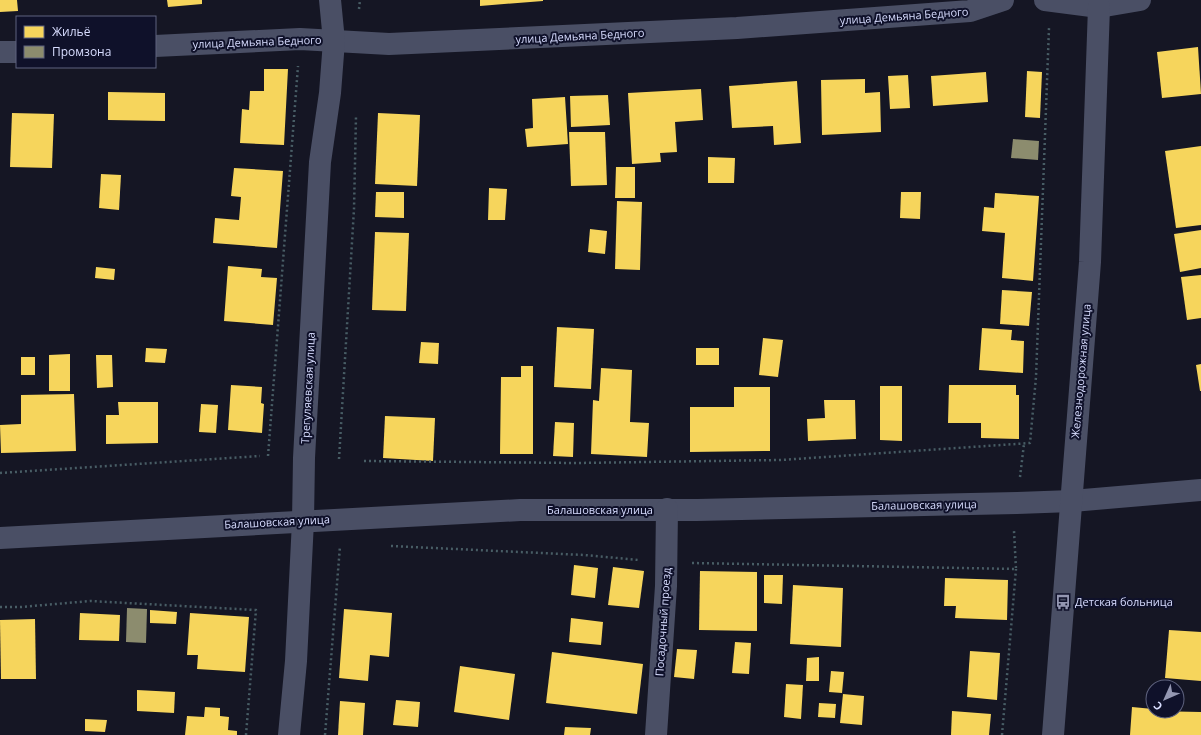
<svg xmlns="http://www.w3.org/2000/svg" width="1201" height="735" font-family="'Open Sans',sans-serif">
  <style>
    .homes { fill: #f6d55c }
    .industry { fill: #8c8c6e }
    .lines { fill: none; stroke-linecap: round; stroke-linejoin: round }
    .path { stroke: #485d65; stroke-width: 2.5; stroke-dasharray: 2 3; stroke-linecap: butt }
    .minor { stroke: #4a4f65; stroke-width: 22 }
    .labels { text-anchor: middle; stroke-width: 4; stroke-linejoin: round; paint-order: stroke }
    .street-label { font-size: 11px; fill: #d8ddff; stroke: #0f112a }
    .poi-label { font-size: 11px; fill: #d8ddff; stroke: #0f112a; text-anchor: start }
  </style>
  <rect width="100%" height="100%" fill="#151624"/>
  <g class="homes">
    <polygon points="0,0 17,0 18,11 0,12"/>
    <polygon points="167,0 202,0 202,4 168,7"/>
    <polygon points="480,0 543,0 543,1 480,6"/>
    <polygon points="1198,47 1201,94 1162,98 1157,52"/>
    <polygon points="264,69 288,69 284,145 240,143 242,109 249,110 250,91 264,91"/>
    <polygon points="1027,71 1042,72 1040,118 1025,117"/>
    <polygon points="986,72 988,102 933,106 931,76"/>
    <polygon points="908,75 910,108 890,109 888,76"/>
    <polygon points="865,79 865,93 880,92 881,132 822,135 821,80"/>
    <polygon points="797,81 801,143 774,145 773,126 732,128 729,86"/>
    <polygon points="701,89 703,120 675,122 677,152 660,153 661,162 632,164 628,93"/>
    <polygon points="108,92 165,93 165,121 108,120"/>
    <polygon points="608,95 610,125 571,127 570,96"/>
    <polygon points="565,97 568,144 527,147 525,129 533,128 532,99"/>
    <polygon points="12,113 54,114 52,168 10,167"/>
    <polygon points="378,113 420,115 417,186 375,184"/>
    <polygon points="569,132 605,132 607,185 571,186"/>
    <polygon points="1201,146 1201,225 1176,228 1165,151"/>
    <polygon points="708,157 735,158 734,183 708,183"/>
    <polygon points="616,167 635,167 635,198 615,198"/>
    <polygon points="234,168 283,171 277,248 213,243 215,218 239,220 241,197 231,196"/>
    <polygon points="101,174 121,175 119,210 99,208"/>
    <polygon points="489,188 507,189 505,220 488,220"/>
    <polygon points="376,192 404,192 404,218 375,217"/>
    <polygon points="901,192 921,192 920,219 900,218"/>
    <polygon points="995,193 1039,196 1033,281 1002,278 1005,233 982,231 984,207 994,208"/>
    <polygon points="617,201 642,202 640,270 615,269"/>
    <polygon points="590,229 607,231 605,254 588,252"/>
    <polygon points="1201,230 1201,268 1180,272 1174,234"/>
    <polygon points="375,232 409,233 406,311 372,310"/>
    <polygon points="228,266 262,269 261,277 277,278 273,325 224,321"/>
    <polygon points="96,267 115,269 114,280 95,278"/>
    <polygon points="1201,275 1201,318 1187,320 1181,277"/>
    <polygon points="1002,290 1032,292 1029,326 1000,324"/>
    <polygon points="557,327 594,329 591,389 554,387"/>
    <polygon points="982,328 1012,330 1011,340 1024,341 1023,373 979,370"/>
    <polygon points="763,338 783,340 778,377 759,375"/>
    <polygon points="421,342 439,343 438,364 419,363"/>
    <polygon points="146,348 167,349 165,363 145,362"/>
    <rect x="696" y="348" width="23" height="17"/>
    <polygon points="70,354 70,391 49,391 49,355"/>
    <polygon points="96,355 112,355 113,387 97,388"/>
    <rect x="21" y="357" width="14" height="18"/>
    <polygon points="1201,364 1201,391 1200,391 1196,365"/>
    <polygon points="521,366 533,366 533,454 500,454 501,377 521,377"/>
    <polygon points="601,368 632,370 630,422 649,423 647,457 591,454 593,400 599,401"/>
    <polygon points="231,385 262,387 261,403 264,404 262,433 228,430"/>
    <polygon points="949,385 1016,385 1016,395 1019,395 1019,439 981,438 981,423 948,423"/>
    <polygon points="880,386 902,386 902,441 880,440"/>
    <polygon points="734,387 770,387 770,451 690,452 690,407 734,407"/>
    <polygon points="74,394 76,451 1,453 0,425 21,424 21,395"/>
    <polygon points="824,400 855,400 856,439 808,441 807,419 825,418"/>
    <polygon points="118,402 158,402 158,443 106,444 106,415 119,415"/>
    <polygon points="201,404 218,405 216,433 199,432"/>
    <polygon points="385,416 435,418 433,461 383,458"/>
    <polygon points="555,422 574,423 573,457 553,456"/>
    <polygon points="574,565 598,568 595,598 571,595"/>
    <polygon points="613,567 644,571 639,608 608,605"/>
    <polygon points="700,571 757,572 757,631 699,630"/>
    <polygon points="764,575 783,575 782,604 764,603"/>
    <polygon points="945,578 1008,580 1007,620 955,618 956,606 944,606"/>
    <polygon points="793,585 843,588 841,647 790,644"/>
    <polygon points="344,609 392,613 389,657 370,655 368,681 339,678"/>
    <polygon points="150,610 177,612 176,624 150,623"/>
    <polygon points="80,613 120,615 119,641 79,640"/>
    <polygon points="190,613 249,617 245,672 197,669 198,655 187,655"/>
    <polygon points="571,618 603,622 601,645 569,642"/>
    <polygon points="35,619 36,679 1,679 0,620"/>
    <polygon points="1169,630 1201,632 1201,681 1165,678"/>
    <polygon points="735,642 751,643 749,674 732,673"/>
    <polygon points="677,649 697,650 694,679 674,677"/>
    <polygon points="970,651 1000,653 997,700 967,697"/>
    <polygon points="552,652 643,664 637,714 546,703"/>
    <polygon points="819,657 819,681 806,681 807,658"/>
    <polygon points="460,666 515,674 509,720 454,712"/>
    <polygon points="831,671 844,672 842,693 829,692"/>
    <polygon points="786,684 803,685 801,719 784,717"/>
    <polygon points="137,690 175,692 174,713 137,711"/>
    <polygon points="843,694 864,696 862,725 840,723"/>
    <polygon points="396,700 420,702 418,727 393,725"/>
    <polygon points="340,701 365,703 363,735 338,735"/>
    <polygon points="819,703 836,704 835,718 818,717"/>
    <polygon points="205,707 220,708 220,716 229,717 228,730 237,731 237,735 185,735 187,716 204,717"/>
    <polygon points="1132,707 1153,709 1153,711 1201,712 1201,735 1130,735"/>
    <polygon points="952,711 991,714 989,735 951,735"/>
    <polygon points="85,719 107,720 105,732 85,731"/>
    <polygon points="565,727 591,728 590,735 564,735"/>
  </g>
  <g class="industry">
    <polygon points="1013,139 1039,141 1038,160 1011,158"/>
    <polygon points="127,608 147,609 146,643 126,642"/>
  </g>
  <g class="lines">
    <g class="path">
      <polyline points="359,9 360,0"/>
      <polyline points="268,456 298,66"/>
      <polyline points="339,459 354,209 356,116"/>
      <polyline points="364,461 577,463 781,460 1030,443 1036,377 1049,28"/>
      <polyline points="0,473 260,456"/>
      <polyline points="1020,477 1024,444"/>
      <polyline points="391,546 584,555 639,560"/>
      <polyline points="692,563 1016,569 1014,531"/>
      <polyline points="0,607 21,607 90,601 256,610 246,735"/>
      <polyline points="325,735 340,546"/>
      <polyline points="1002,735 1016,569"/>
    </g>
    <g class="minor">
      <polyline points="1045,0 1099,7 1140,0"/>
      <polyline points="155,46 300,39 389,44 737,28 970,11 1003,0"/>
      <polyline points="0,52 17,52"/>
      <polyline points="0,538 520,510 697,510 1017,503 1072,501 1201,490"/>
      <polyline points="289,735 296,661 303,521 304,458 320,162 330,93 334,41 330,0"/>
      <polyline points="656,735 666,586 667,509"/>
      <polyline points="1053,735 1090,262 1099,7"/>
    </g>
  </g>
  <defs>
    <g id="bus-bare" transform="scale(1.2)"><path d="M-5-6H5V4H4V6H2V4H-2V6H-4V4H-5ZM-3.5-4V0h7V-4ZM-3.5 1.2v1.5H-2V1.2ZM2 1.2v1.5H3.5V1.2Z" fill="#9497b2" stroke="#0f112a" stroke-width="2.5" paint-order="stroke"/></g>
  </defs>
  <g fill-rule="evenodd">
    <use href="#bus-bare" x="1063" y="602"/>
  </g>
  <g class="labels">
    <g class="street-label">
      <text transform="translate(904 16) rotate(-4)" y="4">улица Демьяна Бедного</text>
      <text transform="translate(580 36) rotate(-3)" y="4">улица Демьяна Бедного</text>
      <text transform="translate(257 42) rotate(-2)" y="4">улица Демьяна Бедного</text>
      <text transform="translate(1081 371) rotate(-85)" y="4">Железнодорожная улица</text>
      <text transform="translate(308 388) rotate(-87)" y="4">Трегуляевская улица</text>
      <text transform="translate(924 505) rotate(-1)" y="4">Балашовская улица</text>
      <text x="600" y="514">Балашовская улица</text>
      <text transform="translate(277 522) rotate(-3)" y="4">Балашовская улица</text>
      <text transform="translate(663 622) rotate(-86)" y="4">Посадочный проезд</text>
    </g>
    <g class="poi-label">
      <text x="1075" y="606">Детская больница</text>
    </g>
  </g>
  <rect x="16" y="16" width="140" height="52" fill="#0f112a" stroke="#5f637f"/>
  <rect x="24" y="26" width="20" height="12" fill="#f6d55c" stroke="#5f637f"/>
  <text x="52" y="36" font-size="12" fill="#d8ddff">Жильё</text>
  <rect x="24" y="46" width="20" height="12" fill="#8c8c6e" stroke="#5f637f"/>
  <text x="52" y="56" font-size="12" fill="#d8ddff">Промзона</text>
  <g transform="translate(1165 699) rotate(225)"><circle r="19" fill="#0f112a" stroke="#5f637f"/>
  <path d="M0-3L7 15L0 10L-7 15Z" fill="#9497b2"/>
  <text y="-6" font-size="11" font-weight="bold" text-anchor="middle" fill="#d8ddff">С</text>
  </g>
</svg>
